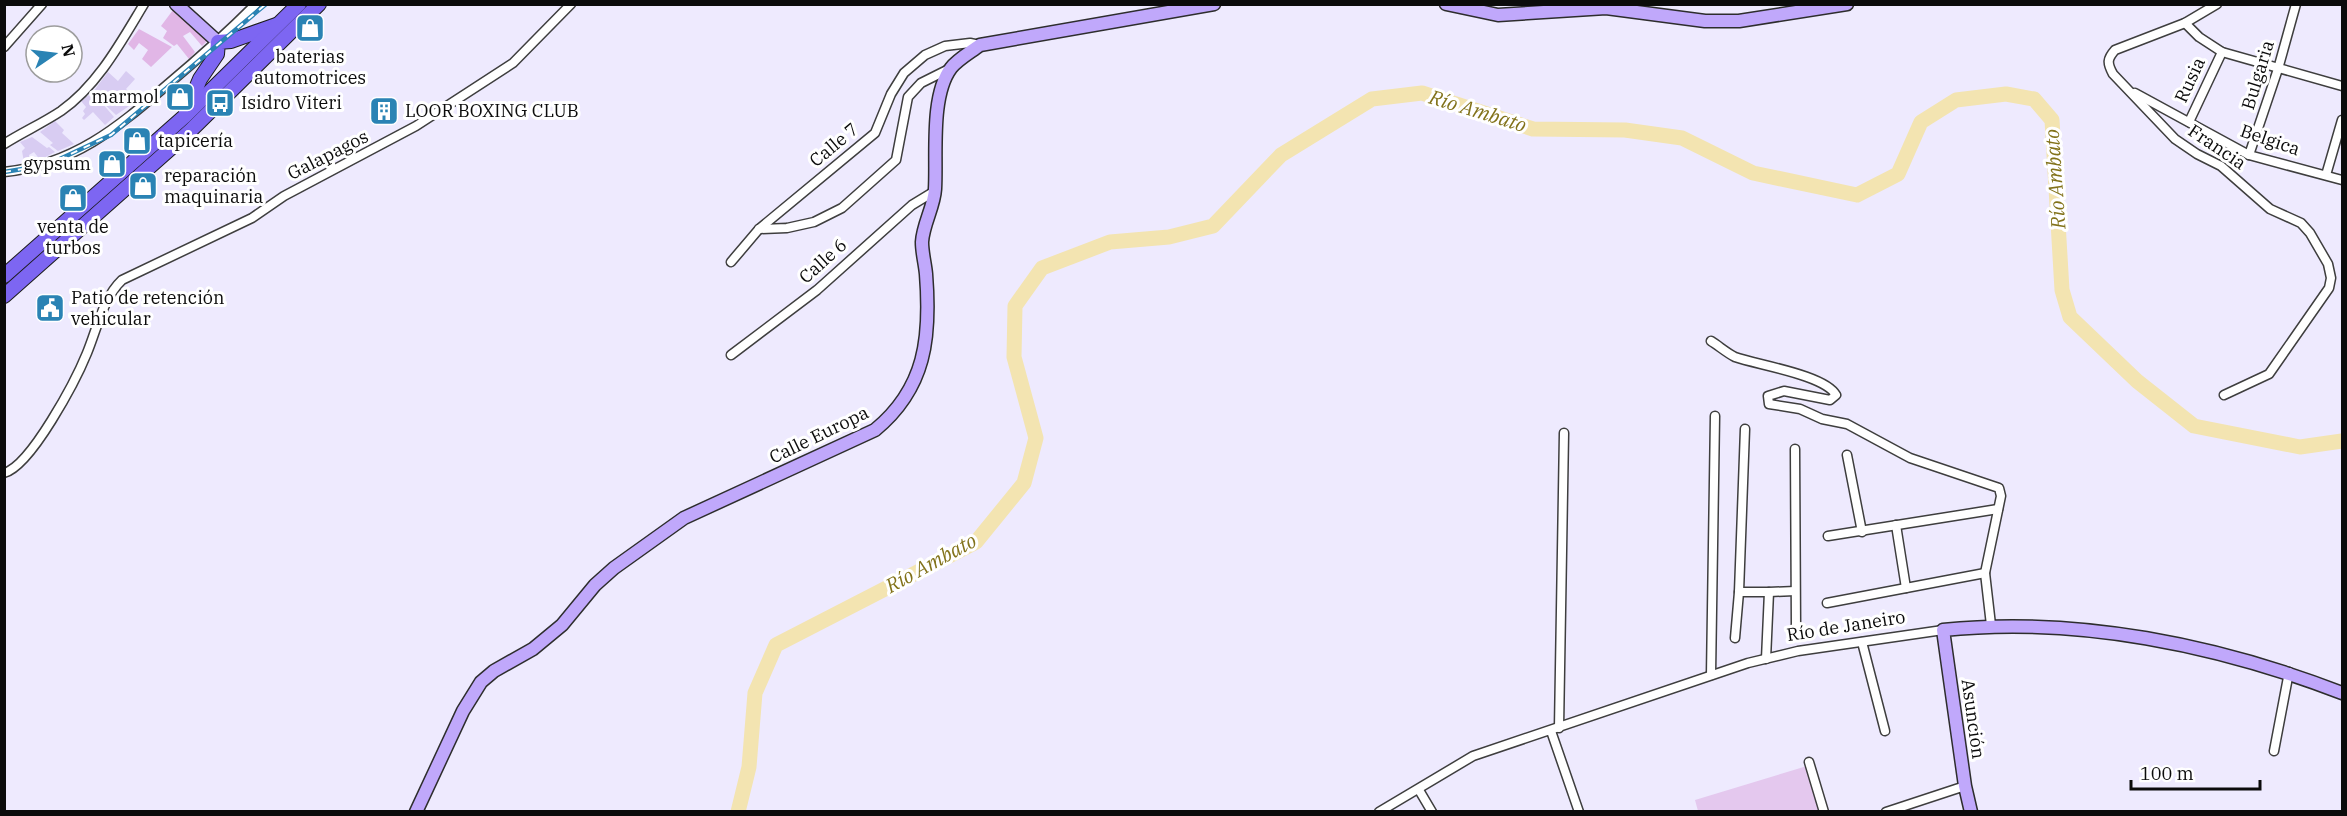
<svg xmlns="http://www.w3.org/2000/svg" width="2347" height="816" font-family="'IBM Plex Serif',serif">
  <style>
    .farmland { fill: #d8ccf2 }
    .green { fill: #e1b6e6 }
    .pitch { fill: #e4c8ee }
    .lines { fill: none; stroke-linecap: round; stroke-linejoin: round }
    .river { stroke: #f3e4b1; stroke-width: 15 }
    .street-casing { stroke: #3e3e3e; stroke-width: 11 }
    .secondary-casing { stroke: #2d2d2d; stroke-width: 15 }
    .primary-casing { stroke: #1c1c1c; stroke-width: 16 }
    .street { stroke: #fff; stroke-width: 8 }
    .secondary { stroke: #c0a8fb; stroke-width: 12 }
    .primary { stroke: #7d66f2; stroke-width: 14 }
    .rail-casing { stroke: #2a83b4; stroke-width: 4.5 }
    .rail { stroke: #fff; stroke-width: 2; stroke-dasharray: 7; stroke-linecap: butt }
    .labels { text-anchor: middle; stroke-width: 6; stroke-linejoin: round; paint-order: stroke }
    .poi-label { font-size: 18px; fill: #0b0b0b; stroke: #fff; text-anchor: start }
    .street-label { font-size: 18px; fill: #0b0b0b; stroke: #fff }
    .water-label { font-size: 20px; font-style: italic; fill: #82721a; stroke: #fff }
  </style>
  <rect width="100%" height="100%" fill="#eeeafe"/>
  <g class="farmland">
    <polygon points="126,71 135,79 126,89 138,100 116,115 95,95 114,117 105,125 93,112 84,120 82,118 85,114 83,111 86,107 81,101 93,92 108,72 118,81"/>
    <polygon points="55,121 64,130 62,133 74,144 58,151 50,145 53,143 40,132"/>
    <polygon points="32,137 47,148 49,147 55,152 40,160 34,152 29,155 30,159 24,162 22,151 25,148 20,142"/>
  </g>
  <g class="green">
    <polygon points="173,10 208,40 202,46 190,32 183,36 195,52 189,59 177,44 174,46 163,38 167,31 161,26"/>
    <polygon points="139,29 172,47 151,67 142,59 148,50 139,43 134,50 128,44"/>
  </g>
  <polygon class="pitch" points="1807,766 1821,811 1698,811 1695,800"/>
  <g class="lines">
    <polyline class="river" points="738,812 749,767 755,693 776,645 976,542 1024,483 1036,438 1014,357 1015,306 1042,268 1110,242 1169,237 1213,226 1281,155 1372,99 1422,93 1533,129 1625,130 1682,138 1753,173 1857,195 1898,174 1921,122 1956,100 2006,94 2034,99 2052,120 2062,290 2070,317 2137,381 2194,426 2300,447 2342,441"/>
    <g class="street-casing">
      <g id="street">
        <path d="M2217,4l-32,19 -70,27c-8,9 -8,13 -2,24l62,65 22,15 24,12 49,43 31,14 9,10 18,31 3,14 -2,10 -60,86 -45,21"/>
        <polyline points="2185,23 2199,37 2222,52 2342,86"/>
        <polyline points="4,47 42,4"/>
        <polyline points="2135,93 2249,155 2342,180"/>
        <polyline points="2189,122 2222,52"/>
        <path d="M4,144c19,-12 39,-21 57,-33 37,-26 60,-69 83,-107"/>
        <polyline points="2249,155 2278,69 2296,4"/>
        <path d="M4,172c69,-7 113,-44 163,-87 31,-26 60,-52 89,-81"/>
        <polyline points="2326,175 2342,120"/>
        <polyline points="759,229 787,228 814,222 842,208 896,160 908,97 921,83 951,68"/>
        <polyline points="731,262 759,229 875,133 891,94 904,73 925,55 945,46 970,43 980,45"/>
        <path d="M1711,341c8,5 16,12 24,16 23,8 90,18 101,38l-6,5 -46,-9 -16,5 1,8 31,5 22,10 25,5 63,34 89,30 2,8 -16,77 6,52"/>
        <polyline points="731,355 817,290 912,205 935,191"/>
        <polyline points="1795,449 1796,628"/>
        <polyline points="1847,455 1862,532"/>
        <path d="M4,473c27,-7 72,-93 83,-120 10,-24 16,-55 35,-73l130,-62 32,-22 132,-70 97,-63 58,-59"/>
        <polyline points="1896,525 1906,588"/>
        <polyline points="1828,536 1998,509"/>
        <polyline points="1739,592 1769,592 1766,659"/>
        <polyline points="1769,592 1795,591"/>
        <polyline points="1827,603 1985,573"/>
        <polyline points="1735,638 1739,592 1745,429"/>
        <polyline points="1862,642 1885,731"/>
        <polyline points="1711,675 1715,416"/>
        <polyline points="1559,728 1564,433"/>
        <polyline points="1551,731 1579,812"/>
        <polyline points="2274,751 2289,672"/>
        <polyline points="1809,762 1824,812"/>
        <polyline points="1419,790 1432,812"/>
        <polyline points="1379,812 1473,756 1748,663 1798,651 1943,630"/>
        <polyline points="1886,812 1965,786"/>
      </g>
    </g>
    <g class="secondary-casing">
      <g id="secondary">
        <polyline points="176,4 218,42"/>
        <polyline points="1446,4 1498,15 1606,8 1705,21 1739,21 1847,4"/>
        <path d="M416,812l47,-101 18,-29 13,-11 39,-22 29,-24 33,-40 19,-17 70,-50 191,-88c51,-42 56,-93 51,-156 -1,-11 -4,-21 -4,-32 1,-18 12,-35 13,-53 2,-33 -5,-93 16,-121 7,-9 20,-16 29,-23l234,-41"/>
        <path d="M1971,812l-6,-26 -22,-156c134,-14 275,15 399,63"/>
      </g>
    </g>
    <g class="primary-casing">
      <g id="primary">
        <polyline points="186,112 200,79 217,54 218,42 231,41 276,25"/>
        <polyline points="4,276 185,116 299,4"/>
        <polyline points="4,296 190,131 319,4"/>
      </g>
    </g>
    <use href="#street" class="street"/>
    <use href="#secondary" class="secondary"/>
    <use href="#primary" class="primary"/>
    <g class="rail-casing">
      <polyline id="rail" points="4,172 47,165 111,135 266,4"/>
    </g>
    <use href="#rail" class="rail"/>
  </g>
  <defs>
    <g id="shop-square" transform="scale(1.5)"><rect x="-9" y="-9" width="18" height="18" rx="4" fill="#2a83b4" stroke="#fff"/><path d="M-5-2.5h2.3a2.7 3.5 0 0 1 5.4 0H5L5.5 6h-11ZM-1.5-2.5h3a1.5 2.3 0 0 0-3 0Z" fill="#fff"/></g>
    <g id="bus-square" transform="scale(1.5)"><rect x="-9" y="-9" width="18" height="18" rx="4" fill="#2a83b4" stroke="#fff"/><path d="M-5-6H5V4H4V6H2V4H-2V6H-4V4H-5ZM-3.5-4V0h7V-4ZM-3.5 1.2v1.5H-2V1.2ZM2 1.2v1.5H3.5V1.2Z" fill="#fff"/></g>
    <g id="building-square" transform="scale(1.5)"><rect x="-9" y="-9" width="18" height="18" rx="4" fill="#2a83b4" stroke="#fff"/><path d="M-4-6H4V6H1V3H-1V6H-4ZM-2.5-4.3h1.7v1.8h-1.7ZM.8-4.3h1.7v1.8H.8ZM-2.5-1h1.7V.8h-1.7ZM.8-1h1.7V.8H.8Z" fill="#fff"/></g>
    <g id="civic-square" transform="scale(1.5)"><rect x="-9" y="-9" width="18" height="18" rx="4" fill="#2a83b4" stroke="#fff"/><path d="M-.6-6.5H3V-4.5H.6V-3L4-1V1h2V6H-6V1h2V-1L-.6-3ZM-1.2 2.5V6h2.4V2.5Z" fill="#fff"/></g>
  </defs>
  <g fill-rule="evenodd">
    <use href="#shop-square" x="310" y="28"/>
    <use href="#shop-square" x="180" y="97"/>
    <use href="#bus-square" x="220" y="103"/>
    <use href="#building-square" x="384" y="111"/>
    <use href="#shop-square" x="137" y="141"/>
    <use href="#shop-square" x="112" y="164"/>
    <use href="#shop-square" x="143" y="186"/>
    <use href="#shop-square" x="73" y="198"/>
    <use href="#civic-square" x="50" y="308"/>
  </g>
  <g class="labels">
    <g class="poi-label">
      <text x="310" y="63" text-anchor="middle">baterias<tspan x="310" dy="21">automotrices</tspan></text>
      <text x="159" y="103" text-anchor="end">marmol</text>
      <text x="241" y="109">Isidro Viteri</text>
      <text x="405" y="117">LOOR BOXING CLUB</text>
      <text x="158" y="147">tapicería</text>
      <text x="91" y="170" text-anchor="end">gypsum</text>
      <text x="164" y="182">reparación<tspan x="164" dy="21">maquinaria</tspan></text>
      <text x="73" y="233" text-anchor="middle">venta de<tspan x="73" dy="21">turbos</tspan></text>
      <text x="71" y="304">Patio de retención<tspan x="71" dy="21">vehicular</tspan></text>
    </g>
    <g class="street-label">
      <text transform="translate(2258 75) rotate(-73)" y="6">Bulgaria</text>
      <text transform="translate(2190 80) rotate(-65)" y="6">Rusia</text>
      <text transform="translate(2270 140) rotate(19)" y="6">Belgica</text>
      <text transform="translate(834 145) rotate(-40)" y="6">Calle 7</text>
      <text transform="translate(2217 147) rotate(34)" y="6">Francia</text>
      <text transform="translate(328 155) rotate(-27)" y="6">Galapagos</text>
      <text transform="translate(823 261) rotate(-42)" y="6">Calle 6</text>
      <text transform="translate(819 435) rotate(-26)" y="6">Calle Europa</text>
      <text transform="translate(1846 626) rotate(-9)" y="6">Río de Janeiro</text>
      <text transform="translate(1973 719) rotate(82)" y="6">Asunción</text>
    </g>
    <g class="water-label">
      <text transform="translate(1478 111) rotate(17)" y="7">Río Ambato</text>
      <text transform="translate(2055 179) rotate(-94)" y="7">Río Ambato</text>
      <text transform="translate(931 563) rotate(-29)" y="7">Río Ambato</text>
    </g>
  </g>
  <rect width="2347" height="816" fill="none" stroke="#0b0b0b" stroke-width="12"/>
  <g transform="translate(54 54) rotate(76)"><circle r="28" fill="#ffffff" stroke="#9d9d9d" stroke-width="1.5"/>
  <path d="M0-4.5L10 22L0 15L-10 22Z" fill="#2a83b4"/>
  <text y="-9" font-size="16" font-weight="bold" text-anchor="middle" fill="#0b0b0b">N</text>
  </g>
  <path d="M2131 780v9h129v-9" fill="none" stroke="#0b0b0b" stroke-width="3"/>
  <text x="2140" y="780" font-size="18" fill="#0b0b0b" stroke="#ffffff" stroke-width="4.5" paint-order="stroke">100 m</text>
</svg>
